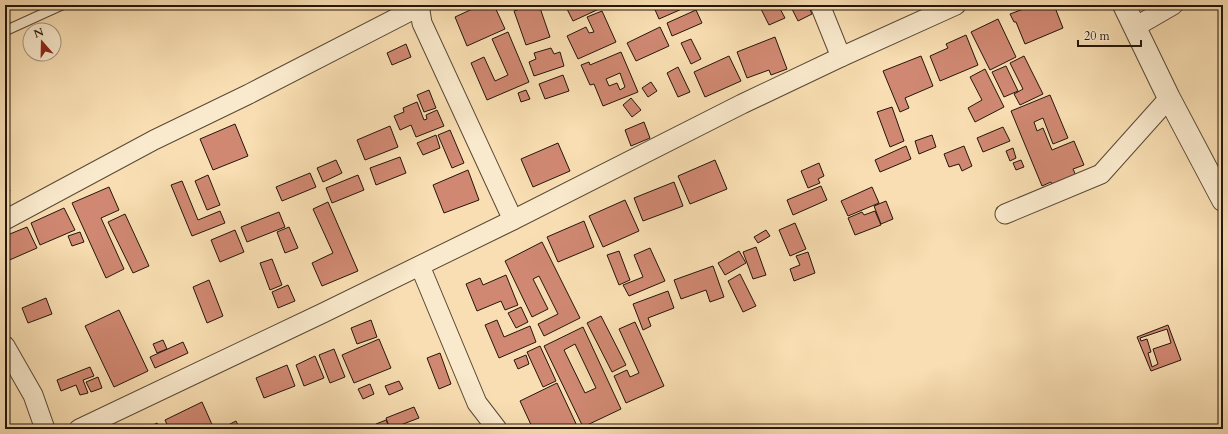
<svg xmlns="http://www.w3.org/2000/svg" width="1228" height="434" font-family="Cardo,serif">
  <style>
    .building { fill: #d08872; stroke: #24160a; fill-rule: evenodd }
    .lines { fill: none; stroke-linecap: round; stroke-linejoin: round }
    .service-casing { stroke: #594834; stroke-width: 11 }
    .minor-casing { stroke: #594834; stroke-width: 21 }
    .tertiary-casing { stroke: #594834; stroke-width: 24 }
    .service { stroke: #faeacd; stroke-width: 9 }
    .minor { stroke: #faeacd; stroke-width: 19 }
    .tertiary { stroke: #faeacd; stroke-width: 22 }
  </style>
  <rect width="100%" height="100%" fill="#f8deb2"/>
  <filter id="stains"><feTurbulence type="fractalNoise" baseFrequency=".005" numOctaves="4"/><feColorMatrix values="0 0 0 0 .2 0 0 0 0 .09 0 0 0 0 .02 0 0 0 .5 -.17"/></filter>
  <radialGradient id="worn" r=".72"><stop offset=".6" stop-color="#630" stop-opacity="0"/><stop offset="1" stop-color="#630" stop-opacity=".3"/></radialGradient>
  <g class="building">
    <polygon points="481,5 494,5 505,29 467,46 455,17"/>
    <polygon points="532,5 539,5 550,37 526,45 514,11"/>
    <polygon points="565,5 598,5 599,9 573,21"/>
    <polygon points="653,5 691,5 659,19"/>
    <polygon points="759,5 778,5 785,18 769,25"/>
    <polygon points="790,5 808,5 812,14 798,21"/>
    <polygon points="1025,5 1054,5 1063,28 1025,44 1016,22 1014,22 1010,14 1026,8"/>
    <polygon points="696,10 702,23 672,36 667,23"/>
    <polygon points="602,11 616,42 578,59 567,36 586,27 589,33 594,32 587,17"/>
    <polygon points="998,19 1016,57 990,70 971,32"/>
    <polygon points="660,27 669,46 636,61 627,43"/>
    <polygon points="508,32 529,82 487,100 471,63 484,57 495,81 508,75 492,39"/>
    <polygon points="966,35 978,65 940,81 930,56 948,48 946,44"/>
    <polygon points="775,37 787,69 771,75 769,70 747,78 737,52"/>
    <polygon points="691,39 701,59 691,64 681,43"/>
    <polygon points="406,44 411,57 392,65 387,53"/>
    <polygon points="551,48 554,54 560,52 564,66 534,76 529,62 536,59 534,53"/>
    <path d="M621,52l17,40 -35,14 -9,-22 -4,1 -9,-20 8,-3 1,3zM620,73l5,14 -5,3 -3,-7 -8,3 -3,-7z"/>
    <polygon points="729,56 741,81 705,97 694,72"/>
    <polygon points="921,56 933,86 905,98 909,108 900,112 883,71"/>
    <polygon points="1024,56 1043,94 1020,105 1014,94 1023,89 1010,63"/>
    <polygon points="1006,66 1018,91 1004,97 992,72"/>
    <polygon points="678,67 690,92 678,97 667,73"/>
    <polygon points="985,69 1004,107 975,122 968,108 982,100 970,77"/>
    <polygon points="563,75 569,91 545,99 539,84"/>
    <polygon points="651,82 657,91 648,97 642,88"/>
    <polygon points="429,90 436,108 424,112 417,95"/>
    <polygon points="526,90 530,99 521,102 518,93"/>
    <polygon points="1050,95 1068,138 1053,144 1043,118 1034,122 1037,131 1043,128 1052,150 1074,141 1084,165 1073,169 1078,180 1054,190 1051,182 1042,186 1011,111"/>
    <polygon points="631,98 641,110 632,117 623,105"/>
    <polygon points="417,102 424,120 427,119 426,115 437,110 444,126 416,137 411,125 400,130 394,116 404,112 403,108"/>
    <polygon points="892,107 904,141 890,147 877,112"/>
    <polygon points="644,122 650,138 631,146 625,130"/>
    <polygon points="235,124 248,156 213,170 200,139"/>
    <polygon points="390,126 398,147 365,160 357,140"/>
    <polygon points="1003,127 1010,141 983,152 977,138"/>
    <polygon points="450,130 464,163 452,168 438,135"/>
    <polygon points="436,135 440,148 423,155 417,143"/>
    <polygon points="932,135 936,147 919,154 915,141"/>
    <polygon points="558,143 570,171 533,187 521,159"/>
    <polygon points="906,146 911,159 880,172 875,160"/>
    <polygon points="964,146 972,166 962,171 959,164 949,167 944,154"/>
    <polygon points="1013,148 1016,158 1010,161 1006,151"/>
    <polygon points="400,157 406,173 376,185 370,168"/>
    <polygon points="336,160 342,173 323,182 317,168"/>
    <polygon points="715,160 727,189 690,204 678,176"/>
    <polygon points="1021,160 1024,167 1016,170 1013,163"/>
    <polygon points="819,163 824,176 818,179 820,183 808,188 801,171"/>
    <polygon points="468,170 479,200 444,213 433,185"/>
    <polygon points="310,173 316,187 282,201 276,187"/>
    <polygon points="208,175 220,205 207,210 195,181"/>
    <polygon points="358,175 364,190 332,203 326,188"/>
    <polygon points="5,178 10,191 5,193"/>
    <polygon points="182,181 198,220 220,211 225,223 192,236 171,185"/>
    <polygon points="674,182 683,206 643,221 634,198"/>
    <polygon points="821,186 827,200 793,215 787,200"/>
    <polygon points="109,187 119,210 101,218 124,269 106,278 72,203"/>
    <polygon points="872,187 879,203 848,216 841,201"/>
    <polygon points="625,200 639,231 603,247 589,216"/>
    <polygon points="886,201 893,219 881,224 874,206"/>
    <polygon points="328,202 358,271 322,286 312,263 333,253 313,209"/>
    <polygon points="64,208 75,230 40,245 31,223"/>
    <polygon points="875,211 881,225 855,235 848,218 862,212 864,215"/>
    <polygon points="279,212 285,227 247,242 241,227"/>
    <polygon points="125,214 149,266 133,273 108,222"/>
    <polygon points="584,221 594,247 558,262 547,237"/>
    <polygon points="795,223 806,249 790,256 779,230"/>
    <polygon points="27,227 37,248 5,262 5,236"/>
    <polygon points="289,227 298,248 285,253 277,232"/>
    <polygon points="235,230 244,252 220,262 211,240"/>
    <polygon points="766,230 770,236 758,243 754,237"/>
    <polygon points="80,232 84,242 72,246 68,236"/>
    <polygon points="542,242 580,318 544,336 538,324 558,314 539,276 533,279 548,309 532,317 505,261"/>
    <polygon points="756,247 766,275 753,279 743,252"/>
    <polygon points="650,248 665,281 629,296 623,285 643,277 634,255"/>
    <polygon points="619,251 630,280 619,285 607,255"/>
    <polygon points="739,251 746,263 725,275 718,263"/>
    <polygon points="808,252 815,273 794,281 790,269 800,265 796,256"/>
    <polygon points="272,259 282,285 270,290 260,263"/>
    <polygon points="713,266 724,297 710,302 706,290 681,299 674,280"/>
    <polygon points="740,274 756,306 743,312 728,281"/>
    <polygon points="506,275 518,305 505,310 501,301 477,311 466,284 480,278 483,285"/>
    <polygon points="209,280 223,316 207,323 193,287"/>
    <polygon points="288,285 295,301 278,308 272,292"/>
    <polygon points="668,291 674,308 648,318 651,326 643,330 633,304"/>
    <polygon points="46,298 52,314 28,323 22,308"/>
    <polygon points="521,307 528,322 516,328 508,313"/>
    <polygon points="119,310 148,371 114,387 85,326"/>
    <polygon points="601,316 626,365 612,372 587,323"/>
    <polygon points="371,320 377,337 357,344 351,328"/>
    <polygon points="497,320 504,337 530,326 536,342 499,358 485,325"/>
    <polygon points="635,322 664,386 626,403 614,376 627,370 630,377 639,373 619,329"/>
    <path d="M1168,325l13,35 -30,11 -14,-34zM1167,329l4,14 -18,6 5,15 -6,3 -4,-14 3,-1 -4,-13 -6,2 -1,-3z"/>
    <path d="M583,327l38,82 -38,18 -39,-81zM575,344l21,44 -11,5 -21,-43z"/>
    <polygon points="379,339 391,368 354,383 342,355"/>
    <polygon points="163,340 167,349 157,353 153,344"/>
    <polygon points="183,342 188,353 155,368 150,357"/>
    <polygon points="540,346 556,381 543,387 527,352"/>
    <polygon points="334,349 345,377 330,383 319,355"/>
    <polygon points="440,353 451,384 439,389 427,358"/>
    <polygon points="526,355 529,364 518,369 514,360"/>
    <polygon points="315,356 324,378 304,386 296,365"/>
    <polygon points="287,365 295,386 264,398 256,378"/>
    <polygon points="90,367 94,376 83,380 88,393 80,395 76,385 61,391 57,380"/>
    <polygon points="98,377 102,388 91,392 86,382"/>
    <polygon points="399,381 403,389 389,395 385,386"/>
    <polygon points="557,383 578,428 533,429 520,401"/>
    <polygon points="370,384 374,394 363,399 358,389"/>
    <polygon points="202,402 214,429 169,429 165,420"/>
    <polygon points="414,407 419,418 390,429 386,418"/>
    <polygon points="386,420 390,429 378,429 376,424"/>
    <polygon points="236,421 240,429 222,429 222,428"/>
    <polygon points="157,423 160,429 145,429"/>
  </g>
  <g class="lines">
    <g class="service-casing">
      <polyline id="service" points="5,31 62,5"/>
    </g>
    <g class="minor-casing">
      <g id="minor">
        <polyline points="419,5 422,23 513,220"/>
        <polyline points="820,5 841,57"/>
        <polyline points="1135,27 1173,5"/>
        <polyline points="1005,214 1101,174 1169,98"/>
        <polyline points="5,220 154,140 249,94 422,5"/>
        <polyline points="420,266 477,403 497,429"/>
        <polyline points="5,346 33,395 45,429"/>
        <polyline points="79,429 323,313 513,220 742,104 841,57 956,5"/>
      </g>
    </g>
    <g class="tertiary-casing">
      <polyline id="tertiary" points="1124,5 1169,98 1223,200"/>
    </g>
    <use href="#service" class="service"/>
    <use href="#minor" class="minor"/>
    <use href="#tertiary" class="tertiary"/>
  </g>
  <rect width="1228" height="434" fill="none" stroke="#f8deb2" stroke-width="20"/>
  <rect x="6" y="6" width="1216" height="422" fill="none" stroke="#24160a" stroke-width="2"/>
  <rect x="10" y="10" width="1208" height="414" fill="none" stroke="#24160a"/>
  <g transform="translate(42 42) rotate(340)"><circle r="19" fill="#faeacd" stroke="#a4957f"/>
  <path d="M0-3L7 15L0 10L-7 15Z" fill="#8f2418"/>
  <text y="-6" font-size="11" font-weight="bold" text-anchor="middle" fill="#24160a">N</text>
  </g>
  <path d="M1078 40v6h63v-6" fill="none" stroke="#24160a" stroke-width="2"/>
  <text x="1084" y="40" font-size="12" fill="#24160a" stroke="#faeacd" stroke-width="3" paint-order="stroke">20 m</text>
  <rect width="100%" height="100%" filter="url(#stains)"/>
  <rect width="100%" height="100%" fill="url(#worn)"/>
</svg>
